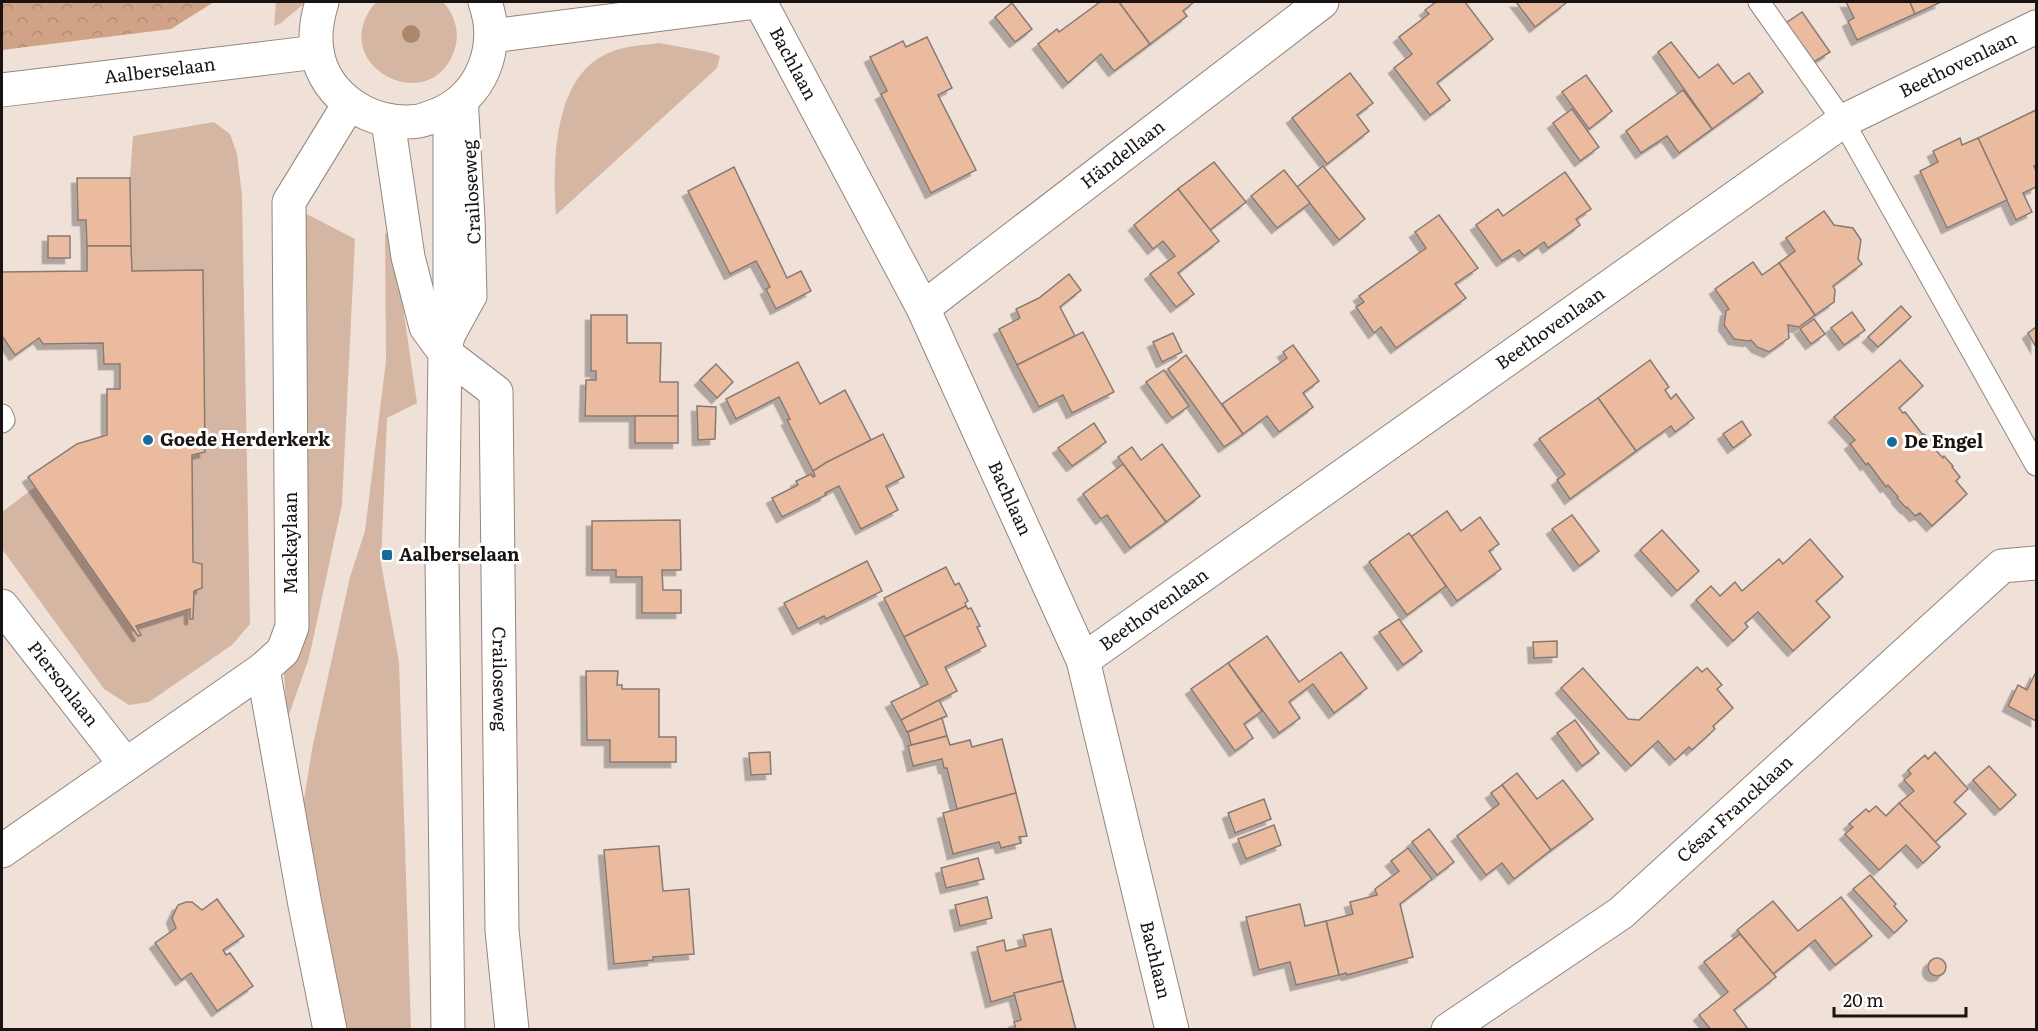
<svg xmlns="http://www.w3.org/2000/svg" width="2038" height="1031" font-family="Literata,serif">
  <style>
    .green { fill: #d5b6a3 }
    .forest { fill: url(#forest-crowns) }
    .building { fill: #eabb9e; stroke: #887a73; stroke-width: 1.5; filter: url(#shadow) }
    .lines { fill: none; stroke-linecap: round; stroke-linejoin: round }
    .service-casing { stroke: #93867e; stroke-width: 23 }
    .minor-casing { stroke: #93867e; stroke-width: 35 }
    .secondary-casing { stroke: #93867e; stroke-width: 35 }
    .service { stroke: #fff; stroke-width: 21 }
    .minor { stroke: #fff; stroke-width: 33 }
    .secondary { stroke: #fff; stroke-width: 33 }
    .tree { fill: #ad876a }
    .poi-dot { fill: #146c9c; stroke: #fff; stroke-width: 2 }
    .labels { text-anchor: middle; stroke-width: 6; stroke-linejoin: round; paint-order: stroke }
    .street-label { font-size: 18px; fill: #191411; stroke: #fff }
    .poi-label { font-size: 18px; font-weight: bold; fill: #191411; stroke: #fff; text-anchor: start }
  </style>
  <defs>
    <pattern id="forest-crowns" width="20" height="18" patternUnits="userSpaceOnUse" patternTransform="scale(1.5)"><rect width="20" height="18" fill="#d1a386"/><path d="M2 6a3 3 0 1 1 6 0M12 15a3 3 0 1 1 6 0" fill="none" stroke="#b38b73"/></pattern>
    <filter id="shadow"><feDropShadow dx="-5.5" dy="5.5" stdDeviation="0" flood-color="#0004"/></filter>
  </defs>
  <rect width="100%" height="100%" fill="#f0e1d8"/>
  <g class="green">
    <polygon points="276,2 306,2 281,23 274,26"/>
    <path d="M376,2h67c11,12 17,29 12,46 -22,74 -133,17 -79,-46z"/>
    <path d="M659,43l49,9 12,4 -3,12 -161,147c-3,-53 -4,-142 57,-164 13,-5 31,-6 46,-8z"/>
    <polygon points="214,122 230,134 237,154 242,195 250,624 232,645 149,702 129,705 104,689 2,549 2,512 35,487 138,636 141,634 136,626 190,609 190,619 193,618 194,591 202,588 202,565 193,562 192,455 205,451 203,270 132,271 130,178 133,136"/>
    <polygon points="299,210 355,239 342,504 309,658 287,720 284,673 296,622"/>
    <polygon points="392,232 417,403 387,418 381,563 399,662 411,1029 342,1029 299,831 312,749 350,577 365,531 386,361 385,233"/>
  </g>
  <polygon class="forest" points="2,2 214,2 171,29 2,50"/>
  <g class="building">
    <polygon points="1100,2 1119,2 1150,44 1114,71 1101,54 1068,83 1038,44 1057,29 1059,32"/>
    <polygon points="1119,2 1194,2 1183,11 1187,16 1150,44"/>
    <polygon points="1436,2 1465,2 1493,39 1437,83 1450,100 1430,115 1394,68 1412,54 1399,37 1429,14 1425,10"/>
    <polygon points="1516,2 1565,2 1566,3 1535,27"/>
    <polygon points="1846,2 1910,2 1915,14 1857,40 1848,21 1854,18"/>
    <polygon points="1910,2 1941,2 1915,14"/>
    <polygon points="1012,3 1032,29 1015,42 995,17"/>
    <polygon points="1802,12 1830,52 1814,62 1786,23"/>
    <polygon points="927,37 952,88 938,95 976,170 931,193 881,94 887,91 870,57 903,41 906,47"/>
    <polygon points="1671,42 1699,78 1718,64 1733,84 1749,73 1763,92 1712,129 1658,52"/>
    <polygon points="1350,73 1373,103 1357,115 1369,131 1327,164 1292,118"/>
    <polygon points="1586,75 1612,111 1589,129 1562,92"/>
    <polygon points="1683,90 1712,129 1679,153 1667,136 1641,153 1626,131"/>
    <polygon points="1572,109 1599,147 1580,161 1553,123"/>
    <polygon points="2036,110 2036,165 2034,166 2036,171 2036,187 2023,193 2032,212 2016,220 1978,138"/>
    <polygon points="1960,138 1962,145 1978,138 2007,200 1947,228 1920,171 1938,162 1933,151"/>
    <polygon points="1214,162 1246,202 1210,230 1178,189"/>
    <polygon points="1323,166 1365,219 1339,240 1297,187"/>
    <polygon points="734,167 787,278 801,271 811,291 776,309 766,289 770,287 756,261 730,274 688,191"/>
    <polygon points="1284,170 1310,203 1277,228 1251,196"/>
    <polygon points="1565,172 1591,209 1576,219 1580,225 1548,248 1544,242 1524,256 1519,250 1502,261 1476,225 1498,209 1503,216"/>
    <polygon points="77,178 130,178 131,246 87,246 86,220 78,220"/>
    <polygon points="1178,189 1219,241 1178,273 1194,294 1176,307 1150,274 1175,256 1163,241 1153,249 1134,225"/>
    <polygon points="1824,211 1834,225 1853,228 1861,240 1858,259 1862,264 1833,286 1835,290 1834,302 1815,315 1779,263 1795,251 1786,238"/>
    <polygon points="1439,215 1478,268 1455,284 1466,298 1396,348 1381,327 1374,333 1356,307 1364,302 1359,296 1426,248 1415,232"/>
    <rect x="48" y="236" width="22" height="22"/>
    <polygon points="87,246 131,246 132,271 203,270 205,452 192,455 193,562 202,564 202,588 194,591 193,619 190,619 190,609 136,626 141,635 138,636 28,477 77,444 107,435 107,389 120,389 120,364 104,364 103,343 43,344 39,338 15,355 2,336 2,272 87,271"/>
    <polygon points="1753,262 1762,275 1779,263 1815,315 1799,327 1788,325 1789,338 1769,352 1757,347 1751,340 1748,341 1734,339 1724,325 1726,311 1729,309 1715,289"/>
    <polygon points="1069,274 1081,290 1060,307 1075,336 1017,365 999,329 1020,318 1016,309 1039,298"/>
    <polygon points="1901,306 1911,317 1878,347 1868,337"/>
    <polygon points="1852,312 1865,330 1844,345 1831,328"/>
    <polygon points="591,315 627,315 627,343 661,343 660,382 678,382 678,416 585,416 586,380 596,380 596,371 591,371"/>
    <polygon points="1814,319 1825,334 1811,344 1800,329"/>
    <polygon points="2036,327 2036,347 2028,333"/>
    <polygon points="1083,332 1114,392 1072,413 1063,395 1039,407 1017,365"/>
    <polygon points="1173,333 1182,352 1162,362 1153,342"/>
    <polygon points="1293,345 1319,381 1303,393 1313,407 1279,432 1267,416 1243,434 1222,404 1287,358 1283,352"/>
    <polygon points="1186,355 1243,434 1224,447 1168,369"/>
    <polygon points="1650,360 1669,387 1665,390 1671,399 1676,394 1694,418 1675,432 1671,426 1636,451 1598,398"/>
    <polygon points="1900,360 1923,386 1899,408 1903,413 1905,412 1923,435 1924,434 1934,444 1932,446 1943,458 1944,456 1953,466 1952,467 1960,477 1956,481 1967,494 1932,526 1920,513 1915,516 1907,507 1906,508 1897,498 1898,497 1888,485 1886,487 1868,463 1866,465 1850,444 1855,440 1834,417"/>
    <polygon points="798,362 820,404 845,390 871,440 813,471 787,420 790,419 779,397 736,419 726,399"/>
    <polygon points="716,364 733,382 717,398 700,380"/>
    <polygon points="1164,370 1189,406 1172,418 1146,382"/>
    <polygon points="1598,398 1636,451 1570,499 1557,480 1565,474 1539,439"/>
    <polygon points="697,406 716,407 715,439 698,440"/>
    <rect x="635" y="416" width="43" height="27"/>
    <polygon points="1742,421 1751,435 1733,448 1723,434"/>
    <polygon points="1094,423 1106,442 1072,466 1058,448"/>
    <polygon points="883,434 904,477 886,486 898,510 861,529 839,486 825,493 826,495 782,517 772,498 798,485 796,481 811,474 813,477 815,476 813,471 827,462"/>
    <polygon points="1162,444 1200,496 1166,522 1118,457 1132,447 1141,460"/>
    <polygon points="1123,464 1166,522 1130,548 1107,515 1101,519 1083,494"/>
    <polygon points="1447,511 1461,531 1480,517 1499,544 1489,551 1501,569 1457,601 1411,537"/>
    <polygon points="1572,515 1599,551 1579,566 1552,529"/>
    <polygon points="680,520 681,570 662,570 663,590 681,590 681,613 642,613 642,577 616,577 616,570 592,570 592,521"/>
    <polygon points="1662,530 1699,571 1677,591 1640,550"/>
    <polygon points="1409,533 1446,586 1407,615 1369,562"/>
    <polygon points="1810,539 1843,577 1816,601 1830,617 1793,651 1758,612 1745,623 1748,627 1733,641 1696,600 1711,586 1720,596 1735,582 1742,591 1779,559 1783,564"/>
    <polygon points="867,561 882,591 826,619 824,616 798,629 784,603"/>
    <polygon points="946,567 955,585 959,583 968,601 965,603 966,606 904,637 884,598"/>
    <polygon points="966,606 968,609 971,608 980,626 977,627 986,646 945,667 957,691 901,720 891,702 928,684 904,637"/>
    <polygon points="1399,619 1422,651 1403,665 1379,632"/>
    <polygon points="1267,636 1299,682 1341,652 1367,688 1334,713 1313,684 1289,702 1300,718 1279,733 1228,663"/>
    <polygon points="1557,641 1557,657 1534,658 1533,642"/>
    <polygon points="1228,663 1262,711 1244,724 1253,738 1235,751 1191,689"/>
    <polygon points="1697,667 1702,672 1707,668 1722,685 1717,689 1733,708 1713,726 1715,729 1692,750 1689,747 1675,760 1658,741 1631,766 1561,688 1583,668 1628,719 1639,720"/>
    <polygon points="586,671 618,671 617,685 622,685 622,689 659,689 659,737 676,737 676,762 610,762 610,740 587,740"/>
    <polygon points="2036,672 2036,721 2008,706 2018,685 2027,690"/>
    <polygon points="939,700 947,716 907,732 901,720"/>
    <polygon points="942,718 947,736 911,745 908,732"/>
    <polygon points="1575,720 1599,753 1582,766 1557,733"/>
    <polygon points="947,736 950,745 970,740 972,747 1002,739 1016,793 957,809 947,768 944,768 942,759 913,766 908,746"/>
    <polygon points="770,752 771,774 751,775 749,753"/>
    <polygon points="1935,752 1968,789 1954,802 1966,814 1935,842 1899,803 1914,791 1904,780 1911,774 1908,770 1925,755 1928,759"/>
    <polygon points="1989,766 2016,795 2000,810 1973,780"/>
    <polygon points="1517,773 1537,799 1563,780 1593,819 1551,850 1502,785"/>
    <polygon points="1502,785 1551,850 1514,879 1502,863 1486,875 1457,836 1499,804 1491,793"/>
    <polygon points="1016,793 1027,836 1019,837 1021,843 1001,848 999,842 953,854 943,813"/>
    <polygon points="1264,799 1271,819 1235,833 1228,813"/>
    <polygon points="1899,803 1940,847 1923,863 1906,845 1879,870 1845,834 1853,827 1849,824 1866,809 1869,812 1876,806 1886,816"/>
    <polygon points="1274,825 1281,845 1246,859 1238,839"/>
    <polygon points="1429,829 1454,862 1437,875 1412,842"/>
    <polygon points="659,846 663,891 689,889 694,954 653,957 653,960 614,964 604,850"/>
    <polygon points="1408,848 1432,879 1400,904 1413,957 1347,975 1346,973 1339,975 1326,921 1353,914 1350,902 1377,895 1375,889 1399,871 1391,861"/>
    <polygon points="978,858 984,879 946,888 941,868"/>
    <polygon points="1870,875 1896,904 1894,906 1907,921 1894,933 1853,889"/>
    <polygon points="987,897 992,918 960,926 955,905"/>
    <polygon points="1841,897 1872,936 1835,965 1815,940 1773,974 1737,930 1773,901 1798,931"/>
    <polygon points="217,899 244,936 223,950 226,955 230,953 253,986 217,1011 191,973 181,980 155,943 176,928 172,918 178,905 186,902 192,902 202,910"/>
    <polygon points="1300,904 1305,926 1326,921 1339,975 1296,985 1290,962 1259,970 1246,917"/>
    <polygon points="1051,929 1063,981 1014,993 1015,995 991,1002 977,947 1004,940 1006,951 1026,946 1023,935"/>
    <polygon points="1740,934 1776,977 1734,1010 1748,1029 1711,1030 1699,1015 1728,992 1704,962"/>
    <circle cx="1937" cy="967" r="9"/>
    <polygon points="1063,981 1076,1030 1016,1030 1014,1022 1021,1020 1014,993"/>
  </g>
  <g class="lines">
    <g class="service-casing">
      <g id="service">
        <polyline points="1759,2 1843,121 2036,465"/>
        <polyline points="453,339 476,297 474,219 467,96"/>
        <polyline points="2,415 4,420 2,422"/>
      </g>
    </g>
    <g class="minor-casing">
      <g id="minor">
        <path id="s1" d="M760,2l163,306 160,352 89,370"/>
        <polyline points="492,36 757,2"/>
        <path id="s2" d="M2,90l315,-38"/>
        <path id="s3" d="M923,308l399,-306"/>
        <path id="s4" d="M445,353l51,39 6,538 10,100"/>
        <path id="s5" d="M2,606l123,158"/>
        <path id="s6" d="M1083,660l760,-539 193,-94"/>
        <polyline points="263,669 305,905 330,1030"/>
        <polyline points="2,851 263,669 283,651 292,627 289,202 349,104"/>
        <path id="s7" d="M1448,1030l173,-117 381,-347 34,-3"/>
      </g>
    </g>
    <g class="secondary-casing">
      <g id="secondary">
        <path d="M322,2c-5,16 -8,31 -5,49 7,47 57,77 102,70 6,-1 12,-4 18,-6 45,-18 64,-68 48,-113"/>
        <polyline points="388,121 408,257 426,327 445,353"/>
        <polyline points="448,1030 442,560 445,353 450,322 450,109"/>
      </g>
    </g>
    <use href="#service" class="service"/>
    <use href="#minor" class="minor"/>
    <use href="#secondary" class="secondary"/>
  </g>
  <circle class="tree" cx="411" cy="34" r="9"/>
  <g class="poi-dot">
    <circle cx="148" cy="440" r="6"/>
    <circle cx="1892" cy="442" r="6"/>
    <rect x="381" y="549" width="12" height="12" rx="3"/>
  </g>
  <g class="labels">
    <g class="street-label">
      <text dy="6" stroke="none"><textPath href="#s1" startOffset="70">Bachlaan</textPath></text>
      <text dy="6" stroke="none"><textPath href="#s6" startOffset="1060">Beethovenlaan</textPath></text>
      <text dy="6" stroke="none"><textPath href="#s2" startOffset="159">Aalberselaan</textPath></text>
      <text dy="6" stroke="none"><textPath href="#s3" startOffset="252">Händellaan</textPath></text>
      <text transform="translate(472 192) rotate(-93)" y="6">Crailoseweg</text>
      <text dy="6" stroke="none"><textPath href="#s6" startOffset="573">Beethovenlaan</textPath></text>
      <text dy="6" stroke="none"><textPath href="#s1" startOffset="556">Bachlaan</textPath></text>
      <text transform="translate(291 543) rotate(-90)" y="6">Mackaylaan</text>
      <text dy="6" stroke="none"><textPath href="#s6" startOffset="87">Beethovenlaan</textPath></text>
      <text dy="6" stroke="none"><textPath href="#s4" startOffset="351">Crailoseweg</textPath></text>
      <text dy="6" stroke="none"><textPath href="#s5" startOffset="99">Piersonlaan</textPath></text>
      <text dy="6" stroke="none"><textPath href="#s7" startOffset="363">César Francklaan</textPath></text>
      <text dy="6" stroke="none"><textPath href="#s1" startOffset="1042">Bachlaan</textPath></text>
    </g>
    <g class="poi-label">
      <text x="160" y="446">Goede Herderkerk</text>
      <text x="1904" y="448">De Engel</text>
      <text x="399" y="561">Aalberselaan</text>
    </g>
  </g>
  <rect width="2038" height="1031" fill="none" stroke="#191411" stroke-width="6"/>
  <path d="M1834 1007v9h132v-9" fill="none" stroke="#191411" stroke-width="3"/>
  <text x="1843" y="1007" font-size="18" fill="#191411" stroke="#ffffff" stroke-width="4.5" paint-order="stroke">20 m</text>
</svg>
